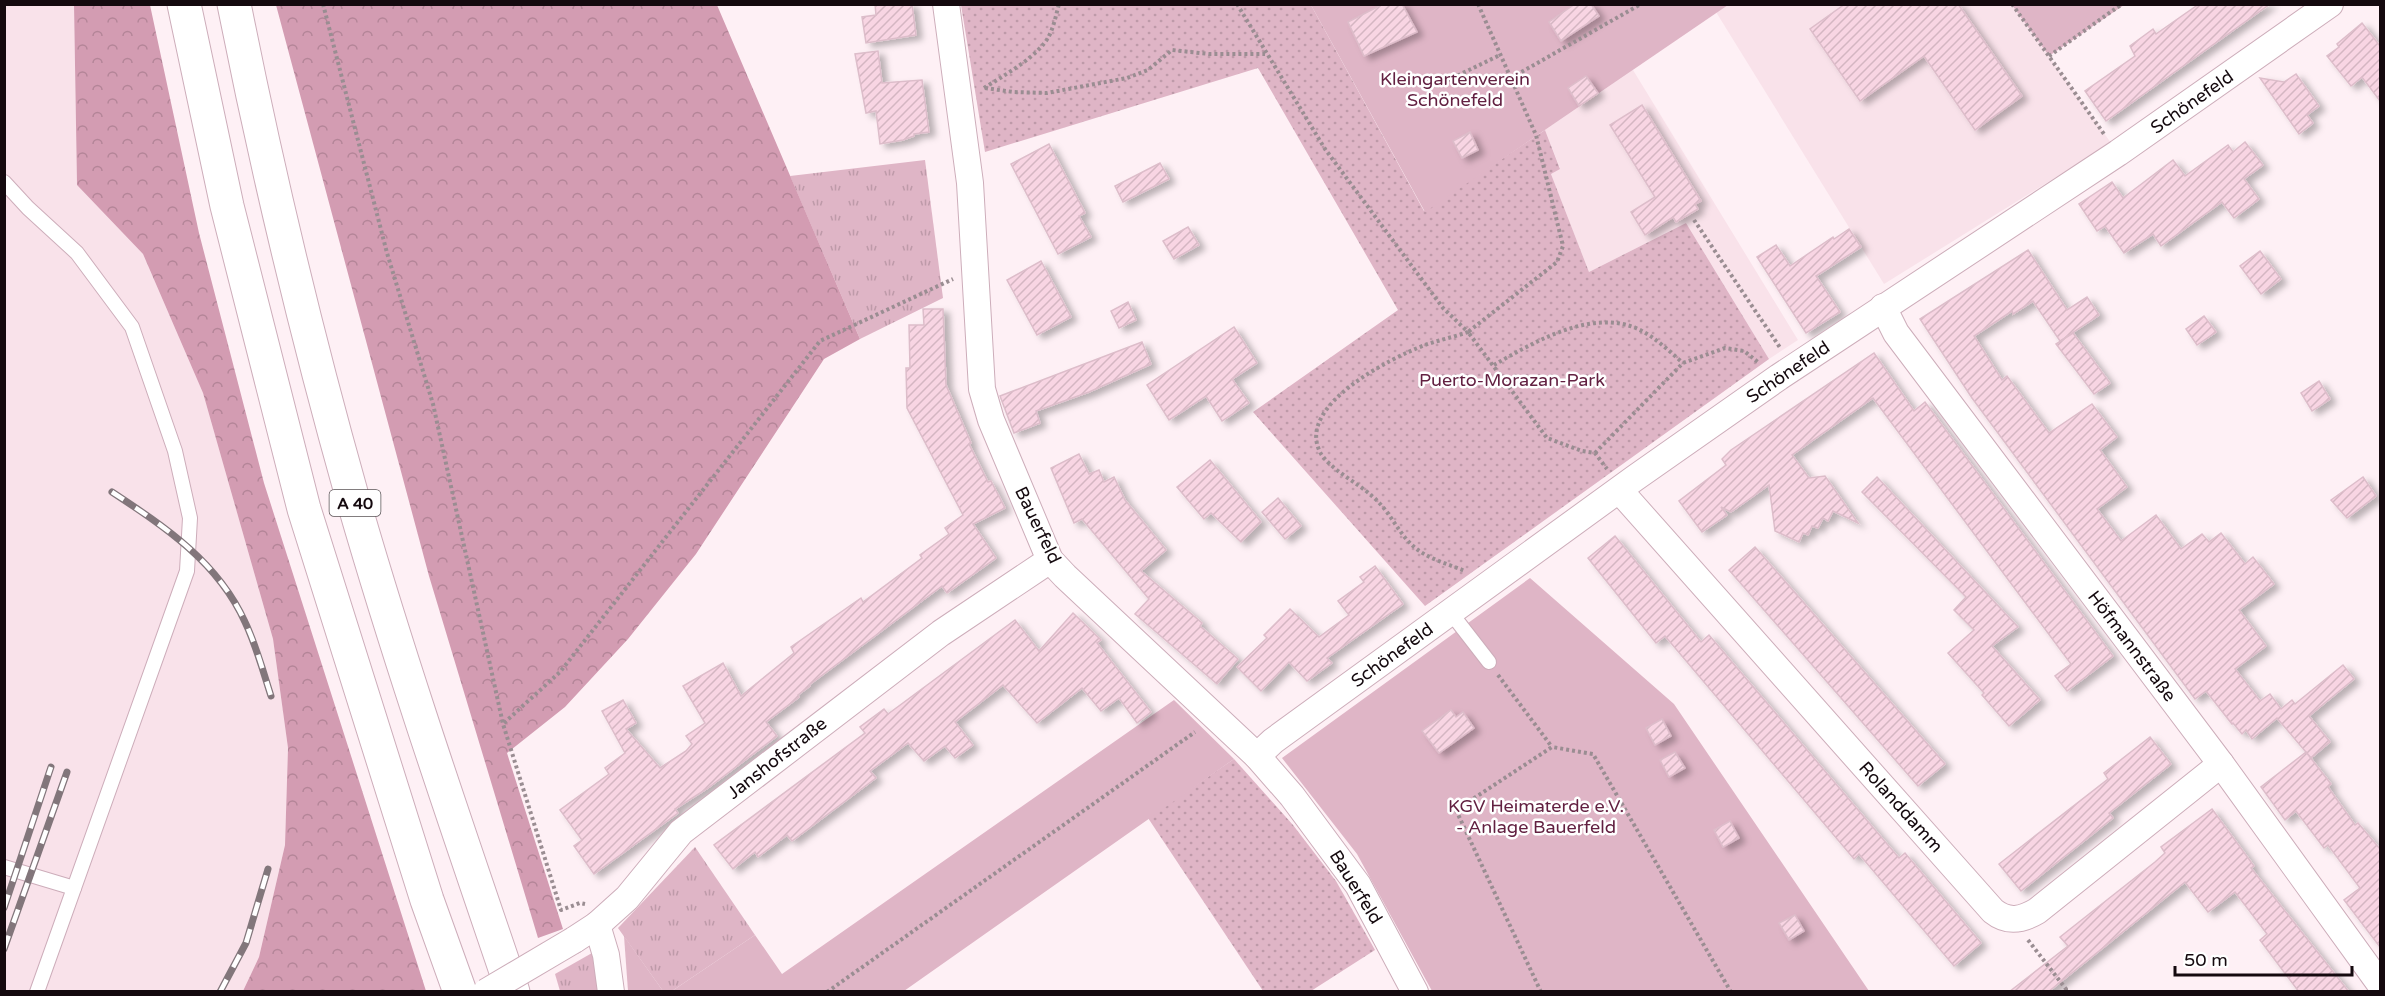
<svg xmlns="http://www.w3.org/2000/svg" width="2385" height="996" font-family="'Varela Round',sans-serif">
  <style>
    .built { fill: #f9e2ea }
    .grass { fill: url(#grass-tufts) }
    .forest { fill: url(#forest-crowns) }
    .park { fill: url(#park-dots) }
    .garden { fill: #dfb5c6 }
    .building { fill: url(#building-hatch); stroke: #ddbdca; stroke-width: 1.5; filter: url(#shadow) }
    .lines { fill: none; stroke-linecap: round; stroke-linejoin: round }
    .lane-casing { stroke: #cdadba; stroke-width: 16 }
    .street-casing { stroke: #cdadba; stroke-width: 28 }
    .highway-casing { stroke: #cdadba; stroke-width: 35 }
    .path { stroke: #9a8d92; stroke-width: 4; stroke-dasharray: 3 3; stroke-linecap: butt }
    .lane { stroke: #fff; stroke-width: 14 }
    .street { stroke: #fff; stroke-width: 26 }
    .highway { stroke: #fff; stroke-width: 33 }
    .rail-casing { stroke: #82767b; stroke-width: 7 }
    .rail { stroke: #fff; stroke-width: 4.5; stroke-dasharray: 14; stroke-linecap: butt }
    .street-bridge-casing { stroke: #cdadba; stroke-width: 28; stroke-linecap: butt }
    .street-bridge { stroke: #fff; stroke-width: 26 }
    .labels { text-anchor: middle; stroke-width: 5; stroke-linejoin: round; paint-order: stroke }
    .shield { fill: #fff; stroke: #5a5356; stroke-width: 1.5 }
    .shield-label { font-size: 16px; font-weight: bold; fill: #14090e }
    .park-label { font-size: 18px; fill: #622041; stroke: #fff }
    .street-label { font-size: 18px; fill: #14090e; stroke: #fff }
  </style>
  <defs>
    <pattern id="grass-tufts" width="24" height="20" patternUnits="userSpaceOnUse" patternTransform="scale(1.5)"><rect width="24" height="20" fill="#dfb5c6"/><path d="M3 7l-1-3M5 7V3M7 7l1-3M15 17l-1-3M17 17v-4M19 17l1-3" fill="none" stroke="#be9aa9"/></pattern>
    <pattern id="forest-crowns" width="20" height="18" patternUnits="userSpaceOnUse" patternTransform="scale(1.5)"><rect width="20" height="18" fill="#d39cb2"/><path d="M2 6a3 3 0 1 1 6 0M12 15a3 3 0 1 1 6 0" fill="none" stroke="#b48598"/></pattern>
    <pattern id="park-dots" width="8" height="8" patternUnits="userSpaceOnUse" patternTransform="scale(1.5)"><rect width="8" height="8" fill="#dfb5c6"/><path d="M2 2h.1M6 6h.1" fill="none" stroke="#be9aa9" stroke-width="1.8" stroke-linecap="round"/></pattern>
    <pattern id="building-hatch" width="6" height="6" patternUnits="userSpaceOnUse" patternTransform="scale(1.5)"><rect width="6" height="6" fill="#f8d5e3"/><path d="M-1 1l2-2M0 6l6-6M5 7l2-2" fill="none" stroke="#d4b6c2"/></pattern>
    <filter id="shadow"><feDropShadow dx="6" dy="4" stdDeviation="3" flood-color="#0004"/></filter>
  </defs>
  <rect width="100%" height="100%" fill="#fef0f5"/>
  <g class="built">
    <polygon points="1728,4 2012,5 2111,143 1884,284 1716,12"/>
    <polygon points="5,5 74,5 77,185 143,254 203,393 273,639 288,748 285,845 259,957 243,991 5,992"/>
    <polygon points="1633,70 1798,340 1769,359 1686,223 1589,272 1551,174 1560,168 1545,130"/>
  </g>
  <g class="grass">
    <polygon points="925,160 943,298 860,339 790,176"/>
    <polygon points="695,847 755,935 672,991 663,991 618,928"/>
    <polygon points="592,953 598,991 560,991 555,974"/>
  </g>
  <g class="forest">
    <polygon points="74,5 150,5 199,233 264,483 426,991 243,991 259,957 285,845 288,748 273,639 203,393 143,254 77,185"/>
    <polygon points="276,5 717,5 860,339 824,359 696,554 628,639 565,707 507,753 563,929 538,938 429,576"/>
  </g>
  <g class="park">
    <polygon points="961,5 1311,5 1424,211 1545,130 1560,169 1551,174 1589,272 1686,223 1769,359 1425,606 1253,412 1398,310 1258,68 985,152"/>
    <polygon points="1234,759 1293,825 1336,881 1375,950 1311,991 1263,991 1148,818"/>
  </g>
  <g class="garden">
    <polygon points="1311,5 1728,5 1425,212"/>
    <polygon points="2012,5 2124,5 2049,56"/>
    <polygon points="1530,578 1674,704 1869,991 1432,991 1357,854 1282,758"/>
    <polygon points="1174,700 1234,759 904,991 672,991 755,935 782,974"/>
    <polygon points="624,936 663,991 628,991"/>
  </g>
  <g class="building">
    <polygon points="875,4 912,4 916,35 866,43 862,17 876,15"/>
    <polygon points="1383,4 1402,4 1417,32 1364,56 1348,22"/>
    <polygon points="1575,4 1591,4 1599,16 1561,41 1549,22"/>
    <polygon points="1845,4 1958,4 2022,96 1975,130 1924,56 1860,101 1810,29"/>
    <polygon points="2199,4 2270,4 2106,121 2085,91 2135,56 2130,46 2153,29 2156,34"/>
    <polygon points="2362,23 2380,46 2380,101 2362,77 2351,86 2327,56 2339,47 2337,44"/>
    <polygon points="878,51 882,83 922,80 929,132 914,134 914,136 903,140 880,144 876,111 866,113 855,54"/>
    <polygon points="2296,74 2319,106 2307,115 2313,123 2299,134 2260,78 2284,82"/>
    <polygon points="1586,76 1598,93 1579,106 1568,88"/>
    <polygon points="1642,105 1701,201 1695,204 1698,209 1676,222 1673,217 1645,235 1631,212 1655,197 1610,125"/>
    <polygon points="1470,132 1478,150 1462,158 1453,141"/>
    <polygon points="2245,142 2263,165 2244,179 2259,199 2234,218 2222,202 2161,246 2153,234 2124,253 2105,226 2097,231 2079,204 2112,182 2123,198 2173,160 2185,176 2228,145 2233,152"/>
    <polygon points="1049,144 1085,213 1079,216 1091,237 1058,254 1011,164"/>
    <polygon points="1160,163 1169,179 1123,202 1115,186"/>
    <polygon points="1188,227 1199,245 1174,259 1163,241"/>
    <polygon points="1849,229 1861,247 1816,276 1840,312 1806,333 1757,257 1776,245 1790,266 1833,237 1834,239"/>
    <polygon points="2028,250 2067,310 2087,297 2099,315 2060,341 2033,301 2013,314 2012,311 1974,336 2002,380 2007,376 2049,433 2092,404 2117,437 2100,450 2127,487 2097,509 2121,541 2156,515 2181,549 2202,534 2209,542 2221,533 2245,564 2253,557 2274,584 2239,610 2266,646 2235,669 2260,701 2270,694 2281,709 2292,700 2295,704 2343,665 2354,679 2309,716 2330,742 2311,758 2277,718 2252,739 2246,730 2242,734 2233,723 2232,724 2206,691 2195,699 1972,398 1920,319"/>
    <polygon points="2260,251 2281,279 2261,294 2240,266"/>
    <polygon points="1041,261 1071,317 1037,335 1007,280"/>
    <polygon points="1128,302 1136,320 1119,328 1111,311"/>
    <polygon points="923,309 943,309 946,385 971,443 969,444 988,482 991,481 1005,508 973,524 996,558 947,593 942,586 809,685 810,686 798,695 799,697 766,722 777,736 708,788 675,809 678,813 594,874 574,846 582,840 560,810 609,774 605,768 625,753 602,711 623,700 636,723 626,729 660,768 686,751 692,744 686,736 705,723 683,686 723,663 741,696 794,653 791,647 861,598 863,602 922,558 920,555 949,534 945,528 963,515 907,408 906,368 910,368 909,325 924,325"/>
    <polygon points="2204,316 2216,332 2197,345 2186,329"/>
    <polygon points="1234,327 1257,363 1232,379 1249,403 1222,421 1206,396 1169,420 1147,385"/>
    <polygon points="2073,333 2110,383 2094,394 2056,344"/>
    <polygon points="1142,342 1151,364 1089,392 1036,411 1040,423 1014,433 1000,396"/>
    <polygon points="1874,353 1914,411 1925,402 2113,656 2067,691 2055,676 2071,664 1873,398 1792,455 1809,478 1825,476 1858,523 1833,511 1828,521 1823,518 1818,528 1812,526 1808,535 1803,533 1799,542 1775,531 1769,485 1731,512 1721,507 1727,515 1702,532 1679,501 1726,465 1722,459 1731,450"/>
    <polygon points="2319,381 2330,399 2312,411 2301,393"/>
    <polygon points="1079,454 1089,474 1099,470 1104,482 1114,477 1125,500 1166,550 1141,571 1202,623 1200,626 1238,659 1217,684 1135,614 1149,599 1082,519 1074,523 1051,468"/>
    <polygon points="1210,460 1261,522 1241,542 1211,513 1204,519 1177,487"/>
    <polygon points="1877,477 2018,627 1992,646 2040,700 2009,726 1982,695 1984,693 1948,653 1974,630 1954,610 1966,597 1862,492"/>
    <polygon points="2363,477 2376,496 2347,518 2331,500"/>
    <polygon points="1278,498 1301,526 1285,539 1262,512"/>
    <polygon points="1615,536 1701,642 1709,635 1899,858 1905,853 1981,943 1954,966 1859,854 1854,859 1665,636 1656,643 1588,558"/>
    <polygon points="1755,547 1945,764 1918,786 1729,570"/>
    <polygon points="1375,566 1403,604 1327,658 1332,663 1307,681 1289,662 1261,691 1237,667 1267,638 1264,635 1290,609 1319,637 1349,615 1338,601 1364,582 1360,577"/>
    <polygon points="1073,613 1101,640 1097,643 1151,712 1137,723 1119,698 1101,711 1082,688 1037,723 1003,685 955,722 973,745 955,758 945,746 924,761 908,743 870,771 876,778 792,841 787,835 758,857 755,852 733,869 714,845 865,733 860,727 884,709 888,714 1015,620 1039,651"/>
    <polygon points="1451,710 1456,717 1463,712 1474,728 1439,753 1422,731"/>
    <polygon points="1662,719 1671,736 1655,745 1646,728"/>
    <polygon points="2150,737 2171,764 2109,813 2113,818 2021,891 1999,864 2108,779 2104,773"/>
    <polygon points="1675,752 1685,768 1669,777 1660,760"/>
    <polygon points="2306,752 2331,784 2328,787 2355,825 2358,823 2380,849 2380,947 2344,900 2360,888 2328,845 2324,848 2296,811 2285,820 2261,787"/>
    <polygon points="2212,809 2254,866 2251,868 2349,992 2299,992 2260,940 2267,934 2235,892 2208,912 2185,882 2048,992 2009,992 2068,946 2060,937 2155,862 2165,853 2161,847"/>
    <polygon points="1730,821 1739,838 1723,847 1714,830"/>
    <polygon points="1795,915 1804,931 1789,940 1779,923"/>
  </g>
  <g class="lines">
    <g class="lane-casing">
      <g id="lane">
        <polyline points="4,182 28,208 77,253 132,327 175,451 190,518 187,571 37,992"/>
        <polyline points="1451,613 1489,662"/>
        <polyline points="4,867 74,888"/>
      </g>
    </g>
    <g class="street-casing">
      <g id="street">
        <polyline points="946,4 970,183 982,389 991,420 1044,546 1050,560 1065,576 1257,756 1292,796 1358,885 1415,992"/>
        <polyline points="1883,307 1896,333 2221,764 2380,984"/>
        <path d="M1620,491l373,420c15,12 29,9 44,0l184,-147"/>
        <polyline points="1257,756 1273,741 1635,478 1779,377 2118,153 2330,4"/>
        <polyline points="597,925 606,955 611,992"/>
        <polyline points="574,940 597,925 627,898 681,832 941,633 1050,560"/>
      </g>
    </g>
    <g class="highway-casing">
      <g id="highway">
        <polyline points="184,4 227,206 304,509 427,900 460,992"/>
        <path d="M234,4c33,166 72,329 118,492 48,167 105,331 161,496"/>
      </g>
    </g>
    <g class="path">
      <polyline points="323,4 387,253 433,404 503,724 561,910 580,903 585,904"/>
      <path d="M1237,4l88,145 118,159 25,24c-14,5 -29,8 -43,13 -34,13 -129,60 -105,107 8,16 38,31 52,44 18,15 25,35 40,49 13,13 36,19 53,26"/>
      <polyline points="1478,4 1536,135 1563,246 1557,262 1468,332 1547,438 1582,451 1595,453 1607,469"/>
      <polyline points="2012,4 2104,134"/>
      <polyline points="2049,56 2122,4"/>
      <polyline points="1511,78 1641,4"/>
      <polyline points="1436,86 1500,55"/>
      <path d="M984,88c19,-12 55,-32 65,-52 5,-10 7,-21 10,-32"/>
      <polyline points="985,88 1013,92 1047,93 1127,78 1148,70 1172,50 1209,54 1265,54"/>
      <polyline points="1694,220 1781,349"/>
      <path d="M1494,365c40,-23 98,-57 144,-36 17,8 31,22 45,34"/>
      <polyline points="1595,453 1683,363 1725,348 1744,351 1759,363"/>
      <polyline points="1498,675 1552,747"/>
      <polyline points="504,723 560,672 820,341 953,279"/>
      <polyline points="2028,940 2066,989 2066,992"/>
      <polyline points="827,992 1195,732"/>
      <polyline points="1541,992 1456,810 1552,747 1593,754 1731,992"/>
    </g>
    <use href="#lane" class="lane"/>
    <use href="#street" class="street"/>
    <use href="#highway" class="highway"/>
    <g class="rail-casing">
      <g id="rail">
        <path d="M112,492c53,35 106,70 133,130 11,23 18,49 26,74"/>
        <polyline points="4,908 51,767"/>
        <polyline points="4,949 67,772"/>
        <polyline points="220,992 246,943 268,869"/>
      </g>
    </g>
    <use href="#rail" class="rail"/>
    <g class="street-bridge-casing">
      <polyline id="street-bridge" points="486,992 574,940"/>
    </g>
    <use href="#street-bridge" class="street-bridge"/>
  </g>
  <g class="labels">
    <rect class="shield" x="329.5" y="490" width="51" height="26" rx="4.5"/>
    <g class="shield-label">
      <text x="355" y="509">A 40</text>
    </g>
    <g class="park-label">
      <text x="1455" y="85">Kleingartenverein<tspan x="1455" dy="21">Schönefeld</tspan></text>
      <text x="1512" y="386">Puerto-Morazan-Park</text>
      <text x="1536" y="812">KGV Heimaterde e.V.<tspan x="1536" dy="21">- Anlage Bauerfeld</tspan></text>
    </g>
    <g class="street-label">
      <text transform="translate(2192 102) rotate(-35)" y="6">Schönefeld</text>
      <text transform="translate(1788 372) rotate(-34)" y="6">Schönefeld</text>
      <text transform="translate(1038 525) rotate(64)" y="6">Bauerfeld</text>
      <text transform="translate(2132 646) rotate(53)" y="6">Höfmannstraße</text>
      <text transform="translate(1392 655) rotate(-36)" y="6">Schönefeld</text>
      <text transform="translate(777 758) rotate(-38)" y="6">Janshofstraße</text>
      <text transform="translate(1901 807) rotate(48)" y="6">Rolanddamm</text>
      <text transform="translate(1356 887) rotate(58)" y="6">Bauerfeld</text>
    </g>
  </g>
  <rect width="2385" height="996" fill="none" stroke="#14090e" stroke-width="12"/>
  <path d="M2175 966v9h177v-9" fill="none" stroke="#14090e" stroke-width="3"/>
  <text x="2184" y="966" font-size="18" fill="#14090e" stroke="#ffffff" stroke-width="4.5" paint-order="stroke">50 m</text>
</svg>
